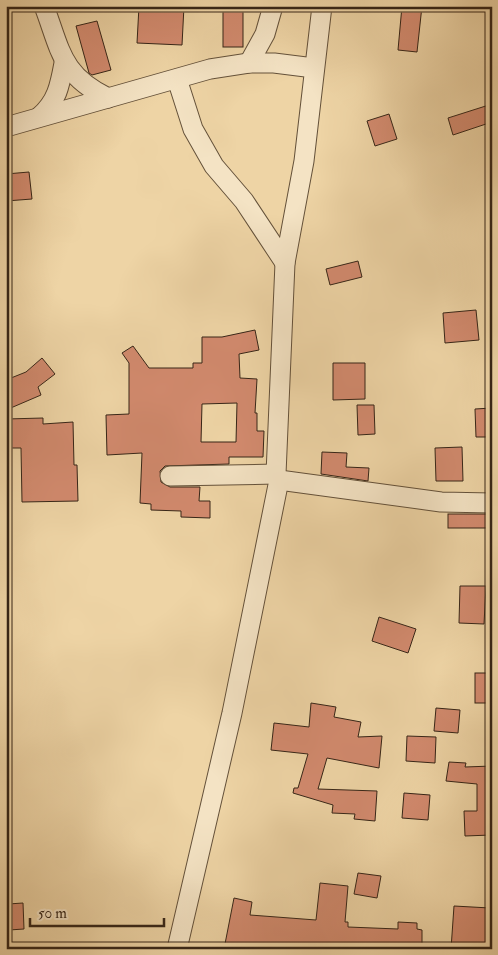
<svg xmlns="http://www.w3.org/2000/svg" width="498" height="955" font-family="'IM FELL Double Pica',serif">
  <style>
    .building { fill: #d28a6e; stroke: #362517; fill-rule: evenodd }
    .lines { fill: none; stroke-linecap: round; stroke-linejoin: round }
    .minor-casing { stroke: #64513a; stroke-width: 21 }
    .minor { stroke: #f4e3c4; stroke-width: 19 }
  </style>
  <rect width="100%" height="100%" fill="#eed4a5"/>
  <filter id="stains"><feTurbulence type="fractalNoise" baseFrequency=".004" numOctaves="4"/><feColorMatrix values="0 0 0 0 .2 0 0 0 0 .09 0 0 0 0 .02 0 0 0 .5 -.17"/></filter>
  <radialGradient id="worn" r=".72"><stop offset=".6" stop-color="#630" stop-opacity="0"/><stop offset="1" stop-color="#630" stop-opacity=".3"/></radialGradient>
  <g class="building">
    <polygon points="139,6 184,6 182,45 137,43"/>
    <rect x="223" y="6" width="20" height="41"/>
    <polygon points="402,6 422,6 417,52 398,50"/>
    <polygon points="97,21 111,70 92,75 89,73 76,26"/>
    <polygon points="492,104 492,122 453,135 448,118"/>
    <polygon points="389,114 397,139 375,146 367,121"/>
    <polygon points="29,172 32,199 6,201 6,174"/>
    <polygon points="358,261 362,277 330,285 326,269"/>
    <polygon points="476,310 479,340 445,343 443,313"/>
    <path d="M255,330l4,20 -20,4 1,24 17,1 -2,34h2v18h7l-1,26h-34v7l-64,2 -5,5 1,11 9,5h30l-1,14h11v17l-29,-1v-6l-30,-1v-6l-11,-1 2,-50 -35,2 -1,-40 23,-1v-51l-7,-10 11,-7 16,22h44v-5h9v-26h20zM237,403l-1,39h-35l1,-38z"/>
    <polygon points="42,358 55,374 38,387 41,395 6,410 6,380 26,372"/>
    <polygon points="333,363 365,363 365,399 333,400"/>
    <polygon points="357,405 374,405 375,434 358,435"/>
    <polygon points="492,408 492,437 476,437 475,409"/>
    <polygon points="43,418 43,424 73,422 74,465 77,465 78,501 22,502 21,448 6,448 6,419"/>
    <polygon points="462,447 463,481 436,481 435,448"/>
    <polygon points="322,452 347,453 346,467 369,468 368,481 321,474"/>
    <rect x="448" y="514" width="44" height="14"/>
    <polygon points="460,586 486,586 484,624 459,623"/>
    <polygon points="379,617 416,629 408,653 372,641"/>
    <rect x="475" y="673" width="17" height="30"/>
    <polygon points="311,703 336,707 334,717 361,722 358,737 382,736 379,768 327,758 318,789 377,791 375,821 354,819 355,814 332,813 333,805 293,793 294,788 298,788 308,754 271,750 274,723 309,727"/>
    <polygon points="436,708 460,710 458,733 434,731"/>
    <polygon points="407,736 436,737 435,763 406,761"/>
    <polygon points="449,762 466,763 465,767 492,766 491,835 465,836 464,811 477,811 477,784 446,781"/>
    <polygon points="404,793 430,795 428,820 402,818"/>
    <polygon points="358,873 381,876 377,898 354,894"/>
    <polygon points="320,883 348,886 345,922 348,922 348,927 398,929 398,922 417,923 417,929 422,930 422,949 224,949 234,898 252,902 250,915 316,920"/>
    <polygon points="23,903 24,929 9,930 8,904"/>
    <polygon points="454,906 490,908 489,949 451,949"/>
  </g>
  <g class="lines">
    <g class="minor-casing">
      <g id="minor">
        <path d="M44,6c17,45 17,69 64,92"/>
        <polyline points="249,63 265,34 273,6"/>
        <polyline points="177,79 193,129 214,166 244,201 285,263"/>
        <path d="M39,117c18,-15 21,-32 25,-54"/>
        <polyline points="6,127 210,69 249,63 274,63 314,68"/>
        <polyline points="170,476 276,474"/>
        <polyline points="279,480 441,502 492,503"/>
        <polyline points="177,949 232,713 279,480 276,474 285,263 304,161 322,6"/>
      </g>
    </g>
    <use href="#minor" class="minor"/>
  </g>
  <rect width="498" height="955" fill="none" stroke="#eed4a5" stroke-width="25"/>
  <rect x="8" y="8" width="483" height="940" fill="none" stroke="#362517" stroke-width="2.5"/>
  <rect x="12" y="12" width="473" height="930" fill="none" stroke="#362517"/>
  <path d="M30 918v8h134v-8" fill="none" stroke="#362517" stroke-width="2.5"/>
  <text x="38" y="918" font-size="15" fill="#362517" stroke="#f4e3c4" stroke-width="4" paint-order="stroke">50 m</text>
  <rect width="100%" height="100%" filter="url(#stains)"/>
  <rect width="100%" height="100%" fill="url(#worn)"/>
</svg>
